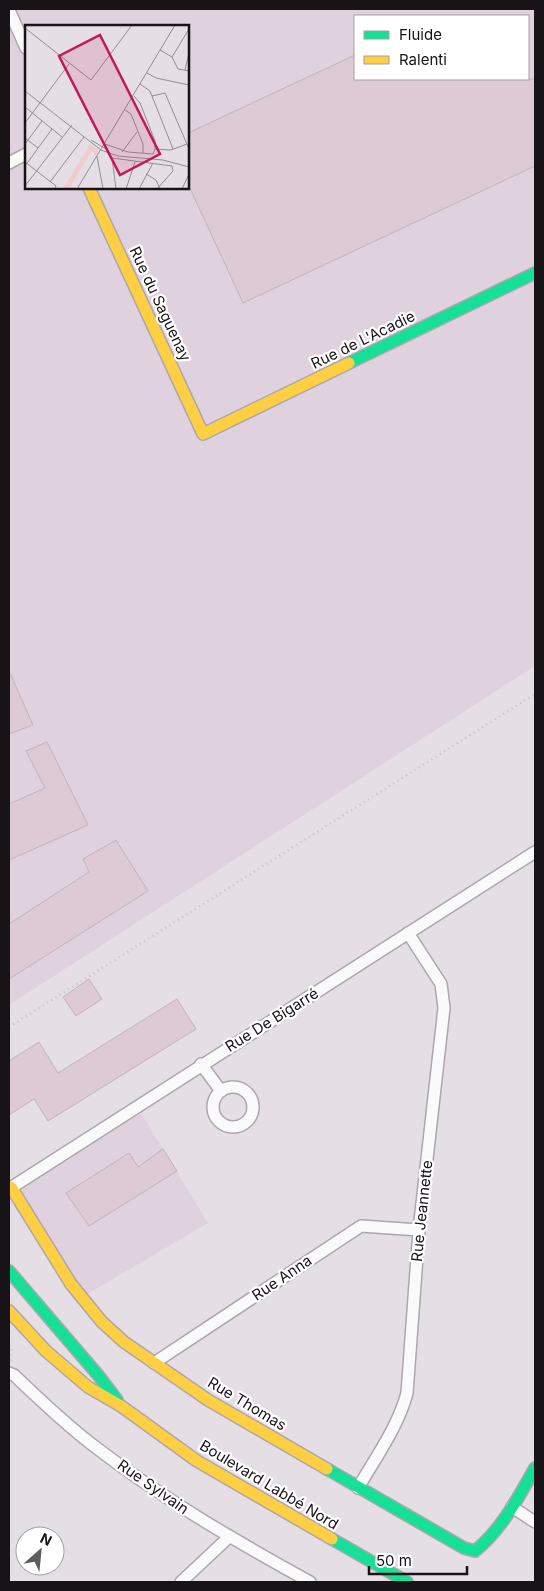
<svg xmlns="http://www.w3.org/2000/svg" width="544" height="1591" font-family="Inter,sans-serif">
  <style>
    .built { fill: #dfd2de; fill-rule: evenodd }
    .building { fill: #decad5; stroke: #bcb6ba }
    .lines { fill: none; stroke-linecap: round; stroke-linejoin: round }
    .street-casing { stroke: #aca7ac; stroke-width: 14 }
    .fast-casing { stroke: #aca7ac; stroke-width: 14 }
    .slow-casing { stroke: #aca7ac; stroke-width: 14 }
    .path { stroke: #c3c2c3; stroke-width: 2.5; stroke-dasharray: 1 4; stroke-linecap: butt }
    .street { stroke: #fbfafb; stroke-width: 11 }
    .fast { stroke: #16e098; stroke-width: 11 }
    .slow { stroke: #ffcf43; stroke-width: 11 }
    .labels { text-anchor: middle; stroke-width: 4.5; stroke-linejoin: round; paint-order: stroke }
    .street-label { font-size: 15px; fill: #171317; stroke: #fff }
    .inset-road { fill: none; stroke: #938d93; stroke-width: 1 }
    .view { fill: #c2185b; fill-opacity: 0.15; stroke: #c2185b; stroke-width: 2.5 }
    .inset-edge { fill: none; stroke: #171317; stroke-width: 2.5 }
  </style>
  <rect width="100%" height="100%" fill="#e5dfe5"/>
  <g class="built">
    <path d="M9,9h526v657l-526,339zM355,16h173v63h-173zM26,26h162v162h-162z"/>
    <polygon points="141,1113 208,1223 84,1296 17,1189"/>
  </g>
  <g class="building">
    <polygon points="355,55 355,79 535,79 535,166 243,303 188,184 188,133"/>
    <polygon points="9,671 33,725 9,734"/>
    <polygon points="47,742 88,825 9,860 9,804 45,788 26,751"/>
    <polygon points="116,840 148,891 9,979 9,924 89,872 83,859"/>
    <polygon points="89,979 102,999 76,1016 63,997"/>
    <polygon points="177,999 196,1029 48,1121 34,1099 9,1115 9,1061 39,1042 58,1073"/>
    <polygon points="163,1149 177,1171 89,1226 66,1193 129,1153 138,1167"/>
  </g>
  <g class="lines">
    <g class="street-casing">
      <g id="street">
        <polyline points="9,10 26,48"/>
        <polyline points="9,163 26,154"/>
        <polyline points="201,1064 221,1091"/>
        <circle cx="233" cy="1107" r="20"/>
        <polyline points="9,1189 535,852"/>
        <polyline points="154,1363 361,1226 419,1230"/>
        <path d="M9,1373l5,2c25,24 51,49 80,71 69,53 140,94 216,136"/>
        <path d="M358,1488c18,-31 40,-61 49,-95l12,-163 25,-222 -3,-24 -33,-51"/>
        <polyline points="512,1507 535,1522"/>
        <polyline points="181,1582 229,1537"/>
      </g>
    </g>
    <g class="fast-casing">
      <g id="fast">
        <polyline points="349,363 535,273"/>
        <polyline points="9,1271 98,1375 117,1400"/>
        <path d="M327,1469l137,79 11,3c27,-22 43,-53 60,-83"/>
        <polyline points="332,1539 407,1582"/>
      </g>
    </g>
    <g class="slow-casing">
      <g id="slow">
        <polyline points="89,188 203,434 349,363"/>
        <polyline points="11,1187 71,1284 102,1322 124,1342 208,1400 327,1469"/>
        <polyline points="9,1311 46,1351 88,1387 121,1406 197,1461 332,1539"/>
      </g>
    </g>
    <g class="path">
      <polyline points="9,1027 535,694"/>
      <path d="M9,1345c4,5 3,11 1,17"/>
    </g>
    <use href="#street" class="street"/>
    <use href="#fast" class="fast"/>
    <use href="#slow" class="slow"/>
  </g>
  <g class="labels">
    <g class="street-label">
      <text transform="translate(160 304) rotate(65)" y="5">Rue du Saguenay</text>
      <text transform="translate(363 340) rotate(-26)" y="5">Rue de L'Acadie</text>
      <text transform="translate(272 1020) rotate(-32)" y="5">Rue De Bigarré</text>
      <text transform="translate(422 1211) rotate(-84)" y="5">Rue Jeannette</text>
      <text transform="translate(282 1278) rotate(-34)" y="5">Rue Anna</text>
      <text transform="translate(247 1404) rotate(31)" y="5">Rue Thomas</text>
      <text transform="translate(269 1485) rotate(31)" y="5">Boulevard Labbé Nord</text>
      <text transform="translate(153 1487) rotate(35)" y="5">Rue Sylvain</text>
    </g>
  </g>
  <g transform="translate(25 25)">
    <rect width="164" height="164" fill="#e5dfe5"/>
    <path d="M65,119l9,6 -4,7 -3,-7 -23,39h-6z" fill="#f2cbd1"/>
    <path class="inset-road" d="M0,3l66,52 41,-55M135,25l12,7 6,12 11,2M147,32l17,-28M160,45l4,-17M122,48l9,5 33,7M115,59l10,7 23,58M0,66l76,59 17,6 45,4 26,7M109,71l6,7 15,38v8M127,71l13,-3 24,56M0,82l37,30M100,85l6,4 12,30v9M0,98l44,-59M0,113l13,10M66,115l15,9M0,119l17,-23M80,119l23,8 25,2 2,-5M130,124l16,1 16,-6M97,127l15,-20M72,131l6,33M0,137l31,24 -1,3M0,141l27,-37M121,149l10,6 4,9M25,157l34,-45M0,161l47,-61M52,164l98,-164M91,164l-4,-31 60,8 1,5 -16,18M101,164l9,-27M114,164l14,-26M157,164l7,-15"/>
    <path class="view" d="M75,10l60,119 -40,21 -61,-119z"/>
    <rect width="164" height="164" class="inset-edge"/>
  </g>
  <rect width="544" height="1591" fill="none" stroke="#171317" stroke-width="20"/>
  <rect x="354" y="15" width="175" height="65" fill="#ffffff" stroke="#a2a1a2"/>
  <rect x="364" y="31" width="25" height="8" fill="#16e098" stroke="#a2a1a2"/>
  <text x="399" y="40" font-size="15" fill="#171317">Fluide</text>
  <rect x="364" y="56" width="25" height="8" fill="#ffcf43" stroke="#a2a1a2"/>
  <text x="399" y="65" font-size="15" fill="#171317">Ralenti</text>
  <g transform="translate(40 1551) rotate(27)"><circle r="24" fill="#ffffff" stroke="#a2a1a2"/>
  <path d="M0-4L9 19L0 12L-9 19Z" fill="#5f5a5f"/>
  <text y="-8" font-size="14" font-weight="bold" text-anchor="middle" fill="#171317">N</text>
  </g>
  <path d="M369 1566v8h98v-8" fill="none" stroke="#171317" stroke-width="2.5"/>
  <text x="376" y="1566" font-size="15" fill="#171317" stroke="#ffffff" stroke-width="4" paint-order="stroke">50 m</text>
</svg>
